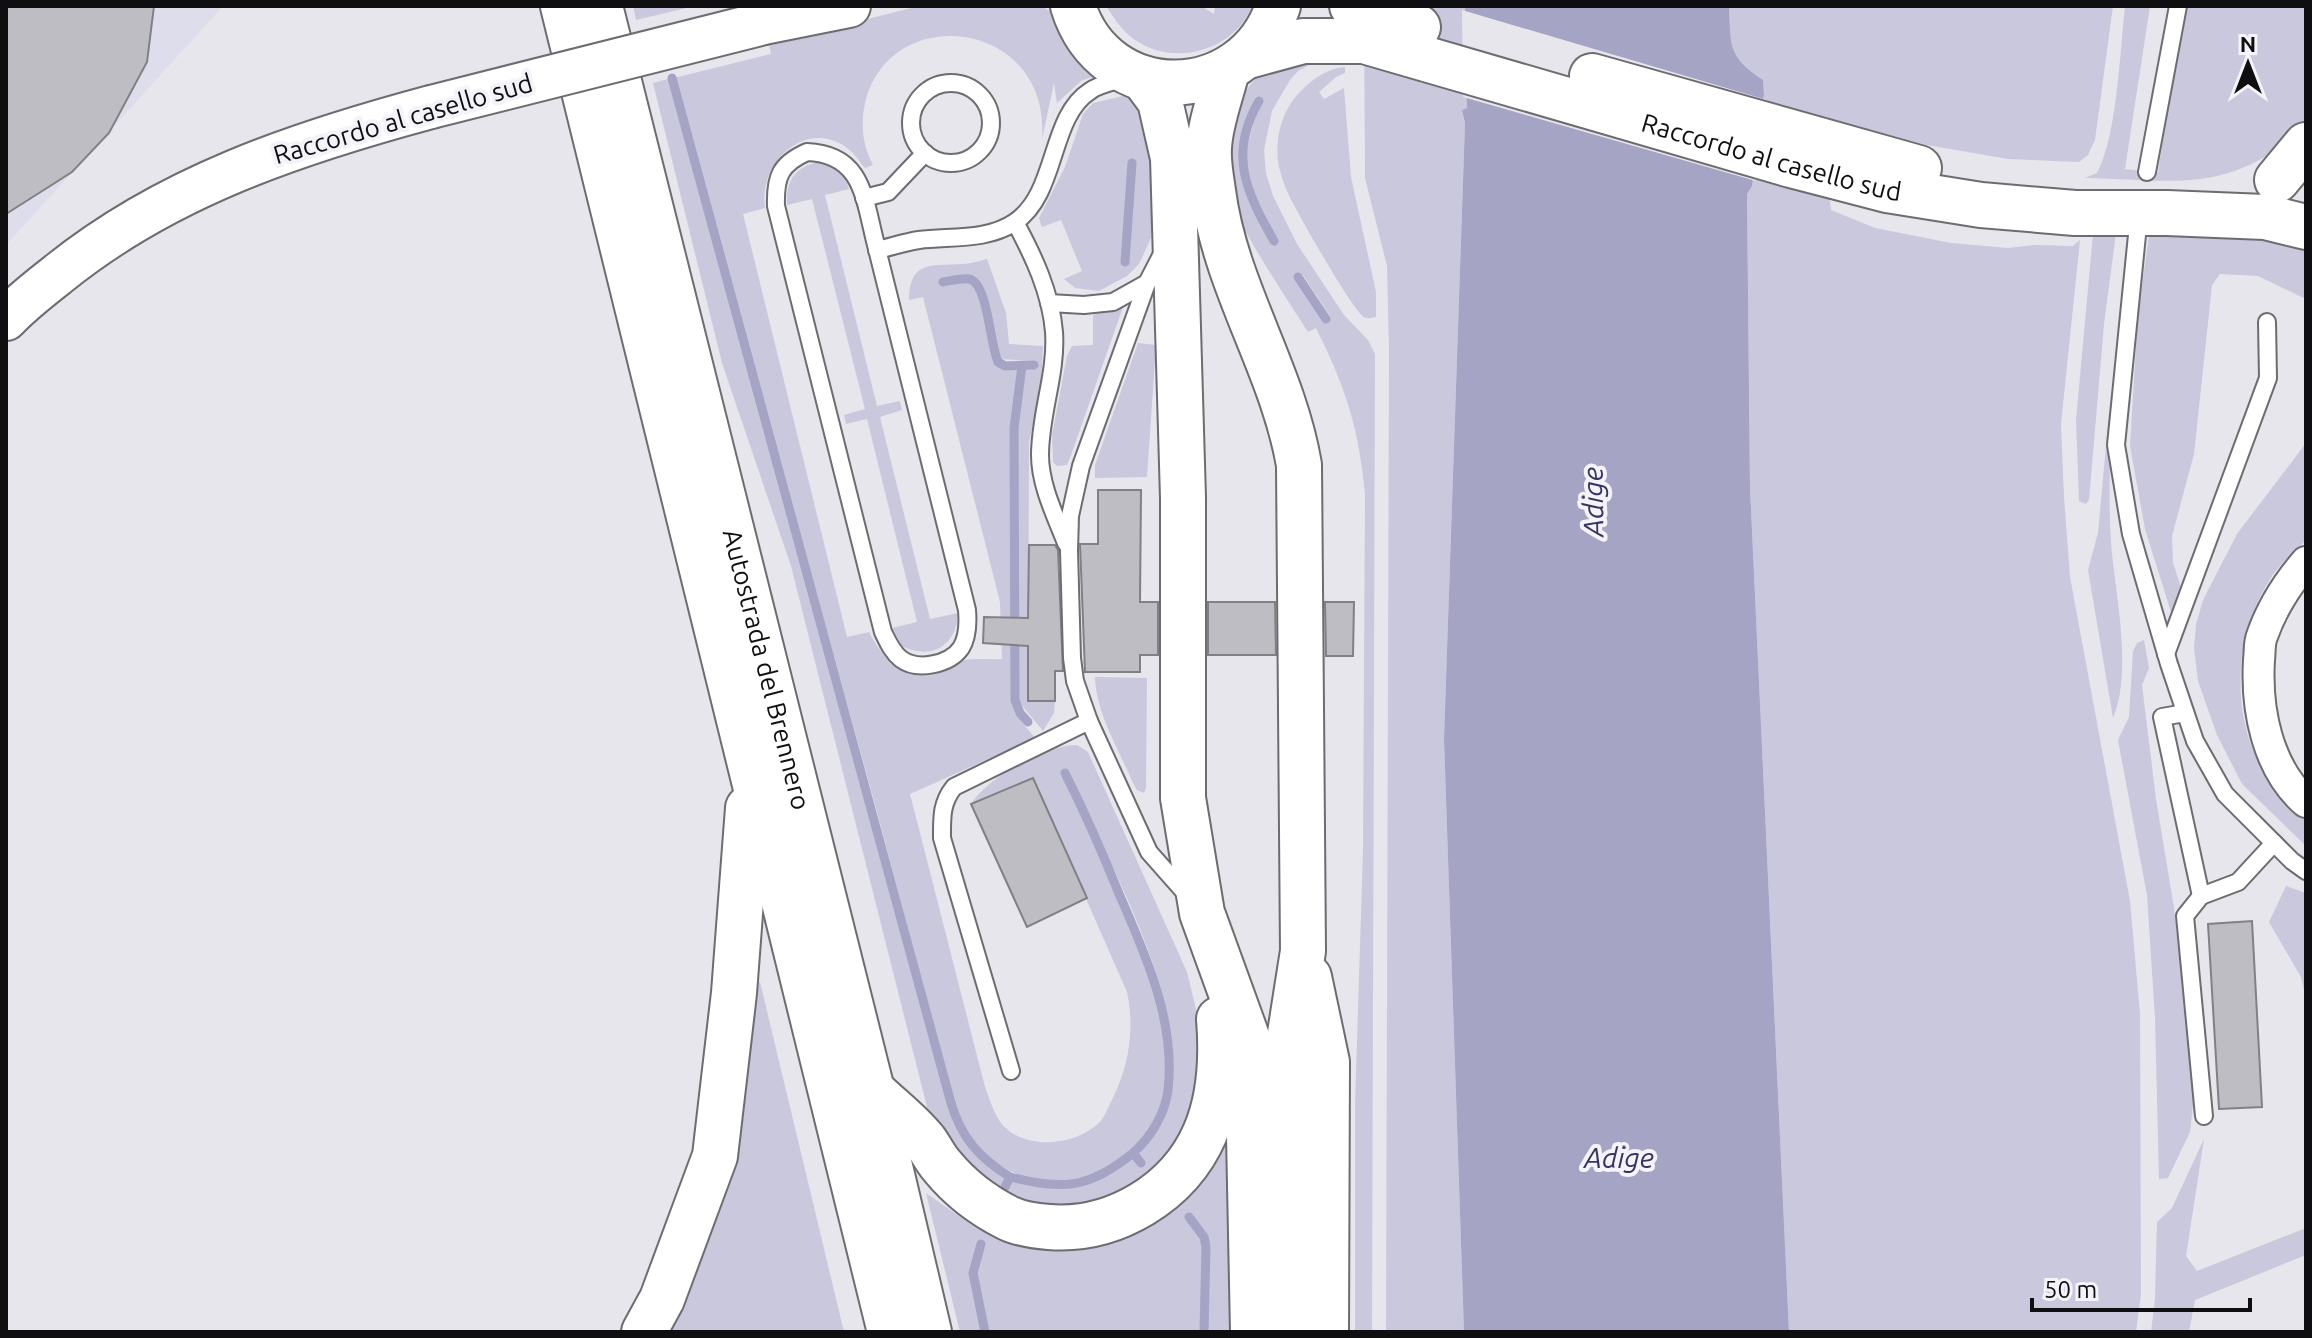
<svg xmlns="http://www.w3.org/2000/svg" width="2312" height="1338" font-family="Ubuntu,sans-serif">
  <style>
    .built { fill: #deddeb }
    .green { fill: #c9c8dd; fill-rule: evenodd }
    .water { fill: #a5a4c5 }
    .pier { fill: #e6e6ec }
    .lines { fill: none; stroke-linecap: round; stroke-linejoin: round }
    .stream { stroke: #a5a4c5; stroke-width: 9 }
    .building { fill: #bdbdc3; stroke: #808085; stroke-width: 2 }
    .service-casing { stroke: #6c6c71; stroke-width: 20 }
    .minor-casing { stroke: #6c6c71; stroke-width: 34 }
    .secondary-casing { stroke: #6c6c71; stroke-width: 46 }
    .primary-casing { stroke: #6c6c71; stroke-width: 48 }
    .trunk-casing { stroke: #6c6c71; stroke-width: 48 }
    .motorway-casing { stroke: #6c6c71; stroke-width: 48 }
    .service { stroke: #fff; stroke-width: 16 }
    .minor { stroke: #fff; stroke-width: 30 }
    .secondary { stroke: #fff; stroke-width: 42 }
    .primary { stroke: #fff; stroke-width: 44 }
    .trunk { stroke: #fff; stroke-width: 44 }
    .motorway { stroke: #fff; stroke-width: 44 }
    .secondary-bridge-casing { stroke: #6c6c71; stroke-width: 46; stroke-linecap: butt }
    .secondary-bridge { stroke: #fff; stroke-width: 42 }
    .labels { text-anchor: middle; stroke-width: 8; stroke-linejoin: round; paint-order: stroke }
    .street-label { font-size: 26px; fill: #0f0f11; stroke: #f3f3f9 }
    .water-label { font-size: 28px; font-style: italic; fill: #393361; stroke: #f3f3f9 }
  </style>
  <rect width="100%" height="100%" fill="#e6e6ec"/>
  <polygon class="built" points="6,6 223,6 6,245"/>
  <g class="green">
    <polygon points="633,6 695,6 636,20"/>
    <path d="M919,6h123l13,9 45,59 -19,7 -24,22 -3,-20 -12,56c9,-118 -148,-139 -176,-40 -6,23 -4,45 7,66l-8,3c-7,-8 -12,-17 -22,-23 -42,-25 -85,21 -78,63l-22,6 104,423 22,-5c13,26 36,51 68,42 9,-3 18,-12 28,-14 12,-2 25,0 37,-1l-2,-57 -77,-305 -14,3c1,-40 22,-34 53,-36 8,0 17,-3 25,-5l19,54 3,31 34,2 -2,41 -12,55 -1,259h27l-1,12 -11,18 -24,-29 -2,-274 9,-59h7l1,-8 -35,-2 -9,-47 -14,-35 -7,-2 -26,5 1,6 24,-4 6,3 11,29 9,48 8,6h17l-8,55 2,179 -2,95 10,24 14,17 -125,56 75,293c6,15 10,33 23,43 25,20 70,14 92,-8 5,-6 8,-15 12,-22 17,-34 23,-70 15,-108l-94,-214 -62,26c17,-27 73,-59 106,-59l11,7 99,220 13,54 -1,75 -27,51 -31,30 -48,22 -56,3 -49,-18 -57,-66 -140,-557 -69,-203 -69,-280 15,-4 125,444 160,599c14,24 29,42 54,56l-4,7 6,4 3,-8c51,15 79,7 121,-24l5,7 5,-3 -5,-9c11,-12 22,-25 28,-40 31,-92 -49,-232 -86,-315l-12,-25 -5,2c21,42 40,85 57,128 25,59 52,121 46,186 -3,23 -15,42 -30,59 -57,61 -145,40 -179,-33l-81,-306 -202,-730 97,-24 -2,-10z"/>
    <path d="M1106,6h95l13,8 1,-8h37c-17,43 -73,60 -112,37 -16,-9 -24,-22 -34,-37z"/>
    <polygon points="1364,6 1465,6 1467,108 1462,110 1465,123 1444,739 1464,1332 1386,1332 1389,348 1387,266 1365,178"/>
    <path d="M1729,6h384l-18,134 -7,15 -9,7 -71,-3 -81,-14 -108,-29 12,94 44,18 76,15 57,5 27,-3 38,1 7,-6 -19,184 3,73 6,80 60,324 10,113 1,280 -5,38h-347l-39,-845 -3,-294 5,-7 12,-92 -1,-14c-36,-24 -32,-34 -34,-74z"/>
    <path d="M2125,6h25l-25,163 33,4 11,-76 19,-91h118v120c-77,69 -126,54 -221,52l12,-5c20,-37 23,-122 28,-167z"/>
    <path d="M1318,60l-20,11 -8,9 -18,31 -8,39 2,23 7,23 24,48 47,71 24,25 7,14 -3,978h-17v-227l8,-255 2,-356c-6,-66 -20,-108 -49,-166l-8,4c-20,-33 -87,-128 -86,-162 1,-15 9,-33 12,-48 14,-53 34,-55 84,-62zM1257,100l5,2c-27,60 -16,83 15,137l-5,3c-28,-43 -46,-95 -15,-142zM1303,275l27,41 -6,5 -29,-42z"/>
    <path d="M1345,67v6l-9,4 -17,15 5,7 20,-11 7,89 25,115v25c-4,1 -8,2 -12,0 -12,-7 -69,-108 -77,-126 -4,-9 -7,-19 -9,-29 -3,-26 5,-55 25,-73 11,-11 26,-21 42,-22z"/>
    <polygon points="1123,96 1134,99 1151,127 1151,238 1139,264 1127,276 1099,291 1075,288 1064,279 1082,271 1061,220 1042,227 1039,218 1065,167 1083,114 1093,103"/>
    <path d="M818,162c16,3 26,11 31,27l-24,6 52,211 23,-5 2,9 -22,7 50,202 28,-6c-1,32 -26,48 -56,33l-10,-18 25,-6 -50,-203 -21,5 -2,-9 21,-6 -53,-210 -25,6c-1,-24 7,-37 31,-43z"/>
    <polygon points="2094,223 2306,238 2306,299 2258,276 2220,274 2212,285 2194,454 2172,536 2173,563 2182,590 2171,612 2145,529 2130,446 2138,314 2149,236 2116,233 2104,324 2089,500 2086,504 2079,501 2076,420"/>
    <polygon points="1123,307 1070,458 1067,465 1057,466 1053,462 1052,435 1067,356 1072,346 1093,345 1093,315"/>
    <polygon points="1138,343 1156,345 1147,477 1095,478 1095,465"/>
    <path d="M2109,413c2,43 -1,86 2,129 4,52 22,127 2,176l-25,-148 10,-37z"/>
    <path d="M2306,443v97c-13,13 -28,25 -37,41 -31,49 -38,117 -15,171 10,26 33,48 52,68v26l-64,-62 -25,-49 -19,-54 -4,-33 2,-24 7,-24 34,-66z"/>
    <polygon points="2144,640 2149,668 2142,685 2156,799 2174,908 2194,1096 2190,1132 2168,1178 2159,1179 2155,1018 2147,895 2118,740 2129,717 2133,651 2137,643"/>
    <path d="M1095,677l52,1 -1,110 -2,5 -7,-3 -4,-7c-14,-33 -37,-70 -38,-106z"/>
    <polygon points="2286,886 2306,893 2306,1029 2304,990 2301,977 2269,922"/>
    <polygon points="760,982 844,1332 655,1332 750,984"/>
    <polygon points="1229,1118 1234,1332 960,1332 926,1193 976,1228 1007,1240 1066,1248 1089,1247 1116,1240 1141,1228"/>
    <polygon points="2204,1139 2186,1256 2197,1271 2306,1228 2306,1255 2195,1300 2189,1332 2151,1332 2155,1298 2157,1222 2172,1208"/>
  </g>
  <path class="water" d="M1465,6h264c2,40 -2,50 34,74l1,14 -12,92 -5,8 3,293 39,845h-325l-20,-593 21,-616 -3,-13 5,-2z"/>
  <polygon class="pier" points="1462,10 1767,100 1756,181 1463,97"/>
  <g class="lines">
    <g class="stream">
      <path d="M672,78l279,1025c10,34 28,55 59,74l-5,10"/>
      <path d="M1259,101c-31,53 -13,91 15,140"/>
      <polyline points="1125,262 1132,163"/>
      <polyline points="1298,277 1326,319"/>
      <path d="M943,282c8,-1 18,-4 26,-3 19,3 21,67 29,83l7,4 29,-1"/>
      <polyline points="1022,366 1014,428 1015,700 1020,713 1028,722"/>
      <path d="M1065,773c20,40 38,81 55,123 26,60 56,126 48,194 -3,24 -17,47 -35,63l8,10"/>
      <path d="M1010,1177c53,13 79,12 123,-24"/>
      <polyline points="1189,1217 1204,1237 1206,1247 1204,1332"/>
      <polyline points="981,1244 973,1273 985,1332"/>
    </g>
  </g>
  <g class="building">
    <polygon points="6,6 154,6 147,62 109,133 72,172 6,214"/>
    <polygon points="1098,490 1141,490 1140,602 1158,602 1158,655 1140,655 1140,672 1085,672 1080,544 1098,544"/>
    <polygon points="1029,545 1055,545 1058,550 1063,671 1055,671 1055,701 1028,701 1028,646 983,643 984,617 1028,618"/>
    <polygon points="1208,602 1275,602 1276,655 1208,655"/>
    <polygon points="1325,602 1354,602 1353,656 1326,656"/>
    <polygon points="1033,778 1087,898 1027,927 971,804"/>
    <polygon points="2252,921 2262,1107 2219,1109 2208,924"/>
  </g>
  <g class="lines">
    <g class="service-casing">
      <g id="service">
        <circle cx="951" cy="123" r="40"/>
        <path d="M807,152c55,2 57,45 68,89l92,369c1,12 1,27 -6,38 -12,17 -44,23 -60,11 -9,-7 -13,-17 -18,-27l-107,-426c-1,-29 4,-42 31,-54z"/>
        <polyline points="2147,172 2178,6"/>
        <polyline points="864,198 888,192 925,153"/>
        <path d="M1015,222c18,33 36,71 39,110 3,41 -14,81 -14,123 0,30 15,60 26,88"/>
        <polyline points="2137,235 2116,445 2131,534 2169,664 2195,741 2225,794 2292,861 2306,871"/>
        <path d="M877,250c14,-3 28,-8 42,-10 31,-4 68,1 96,-18 43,-29 34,-105 75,-131 9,-7 24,-9 34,-13"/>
        <polyline points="1147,283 1081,466 1070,516 1069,551 1072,658 1075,681 1089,721 1149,852 1187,895"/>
        <polyline points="1049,303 1084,305 1113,302 1147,283 1163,252"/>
        <polyline points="2166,654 2268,378 2267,322"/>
        <polyline points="2185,713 2162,717 2201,896 2238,882 2274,843"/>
        <polyline points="2201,896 2185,916 2204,1116"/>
        <path d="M1011,1071l-69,-233c0,-20 -1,-35 12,-51l135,-66"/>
      </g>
    </g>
    <g class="minor-casing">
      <path id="minor" d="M2306,562c-19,22 -34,45 -44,74 -3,7 -2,16 -3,24 -3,49 8,108 47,142"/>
    </g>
    <g class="secondary-casing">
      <g id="secondary">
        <polyline points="764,23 849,6"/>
        <path d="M6,319c15,-16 33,-30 51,-44 108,-88 240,-132 374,-168"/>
      </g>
    </g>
    <g class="primary-casing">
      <g id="primary">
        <path d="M1073,6c32,103 172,101 205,0"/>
        <polyline points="1352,6 1418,27"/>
        <path id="s1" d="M1248,56l55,-15h61l427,124 96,25 94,15 94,8h92l98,4 41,10"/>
        <polyline points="1592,76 1919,168"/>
      </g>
    </g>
    <g class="trunk-casing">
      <polyline id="trunk" points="2277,180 2306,145"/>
    </g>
    <g class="motorway-casing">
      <g id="motorway">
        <polyline points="563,6 890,1332"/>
        <path id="s2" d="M600,6l272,1084 57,242"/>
        <path d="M1227,70c-6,26 -17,52 -18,78 -1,14 2,29 4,43 12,96 70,179 86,274l4,486 -17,108 -2,273"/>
        <polyline points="1143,78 1160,101 1173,158 1183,498 1183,798 1202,913 1247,1037 1253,1332"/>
        <polyline points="1309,977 1327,1062 1326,1332"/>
        <path d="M872,1090c17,17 38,32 53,51 6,8 10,17 17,25 18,22 40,39 66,52 12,6 28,8 41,9 65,5 130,-34 156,-94 15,-35 17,-77 14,-114"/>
        <polyline points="644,1332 662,1299 715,1156 734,993 748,808"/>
      </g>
    </g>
    <use href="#service" class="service"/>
    <use href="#minor" class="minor"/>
    <use href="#secondary" class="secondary"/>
    <use href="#primary" class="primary"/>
    <use href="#trunk" class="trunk"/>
    <use href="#motorway" class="motorway"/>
    <g class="secondary-bridge-casing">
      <polyline id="secondary-bridge" points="431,107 764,23"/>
    </g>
    <use href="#secondary-bridge" class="secondary-bridge"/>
  </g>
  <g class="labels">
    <g class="street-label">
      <text transform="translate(403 119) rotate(-16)" y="9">Raccordo al casello sud</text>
      <text dy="9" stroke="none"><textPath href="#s1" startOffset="542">Raccordo al casello sud</textPath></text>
      <text dy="9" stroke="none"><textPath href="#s2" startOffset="684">Autostrada del Brennero</textPath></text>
    </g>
    <g class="water-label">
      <text transform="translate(1593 502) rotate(-91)" y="10">Adige</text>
      <text x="1619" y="1168">Adige</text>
    </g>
  </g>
  <rect width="2312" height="1338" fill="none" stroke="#0f0f11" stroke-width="16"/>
  <g transform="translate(2248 64)" stroke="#f3f3f9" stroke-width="6" paint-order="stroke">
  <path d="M0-6L14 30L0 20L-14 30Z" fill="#0f0f11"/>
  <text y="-12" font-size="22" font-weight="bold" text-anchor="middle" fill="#0f0f11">N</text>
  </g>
  <path d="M2032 1298v12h218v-12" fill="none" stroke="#0f0f11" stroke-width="4"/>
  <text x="2044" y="1298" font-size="24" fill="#0f0f11" stroke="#f3f3f9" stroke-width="6" paint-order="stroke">50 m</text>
</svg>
